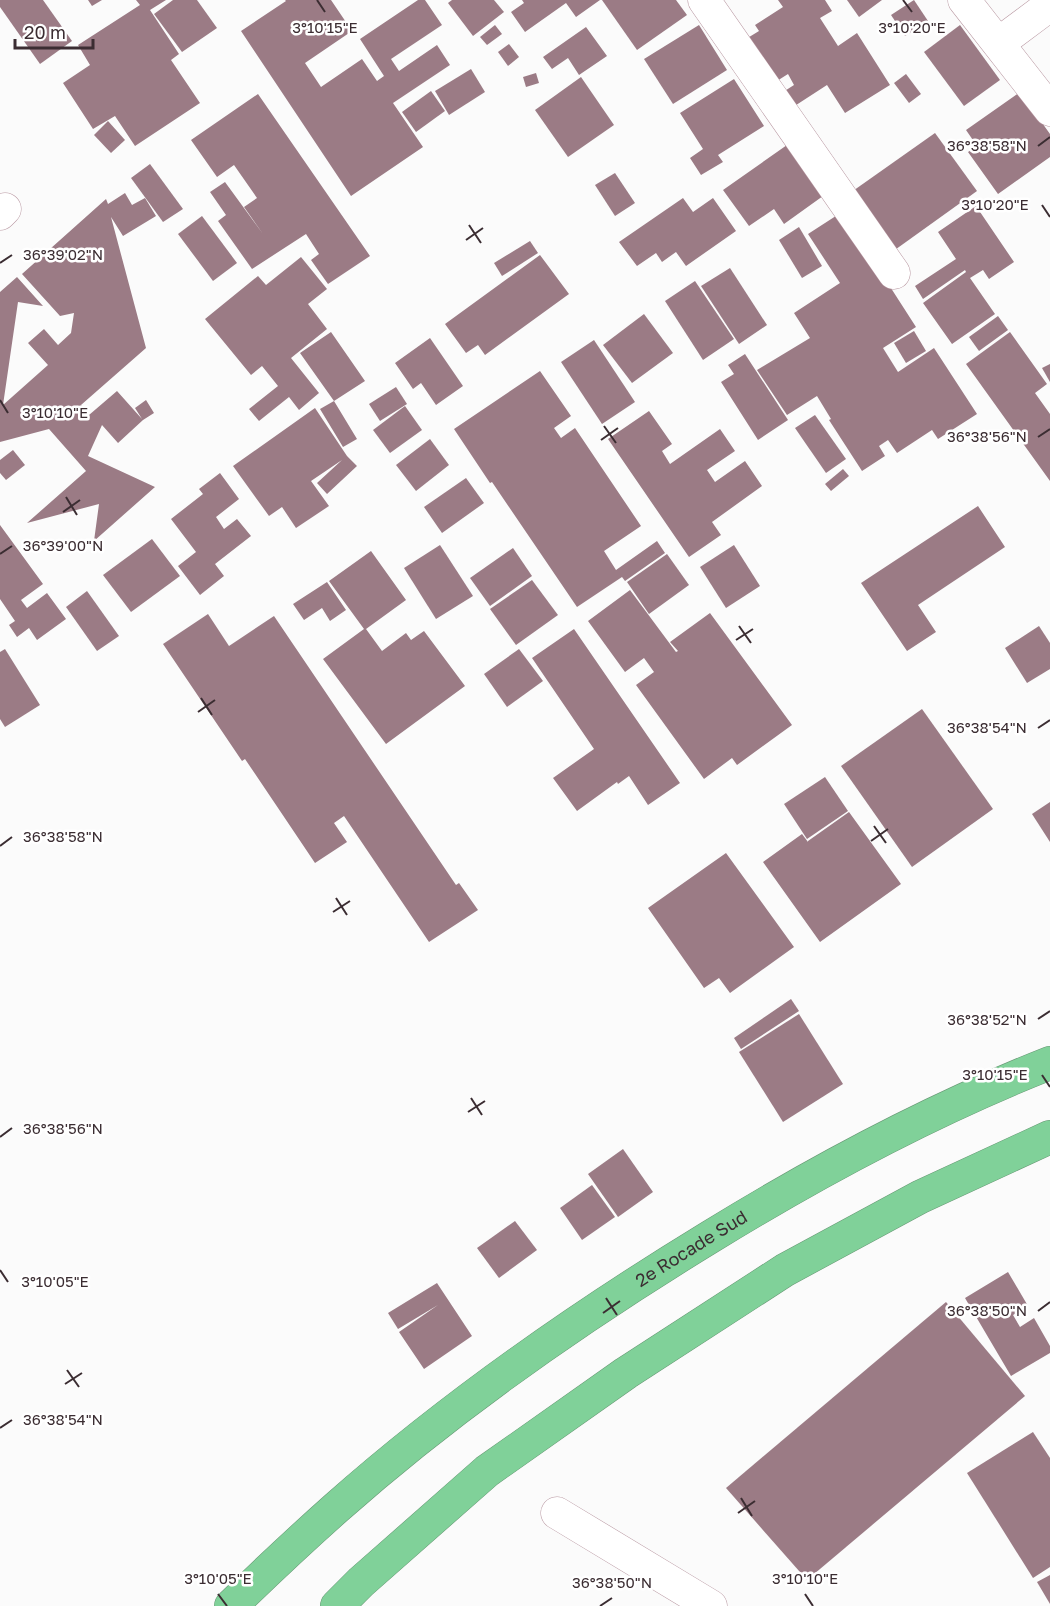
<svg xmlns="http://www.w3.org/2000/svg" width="1050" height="1606" font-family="'Golos Text',sans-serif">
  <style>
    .building { fill: #9b7b85 }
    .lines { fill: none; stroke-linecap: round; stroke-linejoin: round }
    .minor-casing { stroke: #b897a1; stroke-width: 33 }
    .motorway-casing { stroke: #689875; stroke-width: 34 }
    .minor { stroke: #fff; stroke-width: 32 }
    .motorway { stroke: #80d199; stroke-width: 33 }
    .ticks { fill: none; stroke: #3b2d32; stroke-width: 2 }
    .labels { text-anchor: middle; stroke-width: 5; stroke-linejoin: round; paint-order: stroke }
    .street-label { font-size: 18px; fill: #3b2d32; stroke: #fff }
    .ticks-label { font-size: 15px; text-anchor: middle; fill: #3b2d32; stroke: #fff; stroke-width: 5; stroke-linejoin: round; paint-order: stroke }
  </style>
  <rect width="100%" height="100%" fill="#fbfbfb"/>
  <g class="building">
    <polygon points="0,0 43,0 72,41 40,64 0,7"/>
    <polygon points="88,0 102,0 92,6"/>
    <polygon points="136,0 166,0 150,10 179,54 171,60 200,103 135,146 115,116 93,129 63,83 90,65 78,45 140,5"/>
    <polygon points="173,0 197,0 217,28 182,52 154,14"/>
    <polygon points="285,0 331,0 352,31 305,63 321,87 362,59 377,81 384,76 360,39 418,0 425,0 442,25 391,59 399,71 437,45 450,65 393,103 423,147 351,196 241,31 286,1"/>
    <polygon points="452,0 494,0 504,12 473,36 448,3"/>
    <polygon points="522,0 600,0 576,17 566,3 525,32 511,12 524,3"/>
    <polygon points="602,0 676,0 687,15 637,50"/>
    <polygon points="778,0 825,0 832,11 820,18 838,46 857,33 890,85 845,113 827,85 790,109 780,94 794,85 788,74 769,86 741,42 759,31 755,25 783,7"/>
    <polygon points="847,0 882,0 859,17"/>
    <polygon points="914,0 928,21 905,36 891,15"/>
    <polygon points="495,25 502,34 487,45 480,37"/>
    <polygon points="699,25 727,70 673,104 644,59"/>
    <polygon points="960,25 1000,80 964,106 924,52"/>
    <polygon points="586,27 607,56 579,75 568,58 552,69 543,57"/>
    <polygon points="509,44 519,57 508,66 498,52"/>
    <polygon points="471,69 485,92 449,115 435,91"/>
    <polygon points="536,73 539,83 526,87 523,77"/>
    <polygon points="906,74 921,94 909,103 894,83"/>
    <polygon points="581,77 614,125 568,157 535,110"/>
    <polygon points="734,79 764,126 718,155 723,162 701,175 690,158 703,149 680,113"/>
    <polygon points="431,91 445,111 416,132 402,112"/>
    <polygon points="1020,92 1050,134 1050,157 998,194 968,152 977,146 966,130"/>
    <polygon points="258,94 370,256 328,284 311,260 319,254 306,234 252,269 218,221 226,215 210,192 225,182 263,234 244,207 257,198 234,165 217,177 191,140"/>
    <polygon points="108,121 125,140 111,153 94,135"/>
    <polygon points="935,133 977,191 892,252 850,193"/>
    <polygon points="787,145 823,196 784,224 774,209 749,226 723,190"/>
    <polygon points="150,164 183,209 163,222 131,178"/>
    <polygon points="615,173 635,203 615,216 595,185"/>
    <polygon points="125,193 132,205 145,198 156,216 123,236 111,217 146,348 81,405 89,415 117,391 142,419 135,408 146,400 154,413 143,420 118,443 102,425 88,456 155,487 94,541 99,504 27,523 86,471 49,429 0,442 0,292 17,277 43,306 18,302 3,405 48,365 28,343 44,329 58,345 71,333 74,313 60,316 22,274 106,199 108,204"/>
    <polygon points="683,198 693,212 713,198 736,231 686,266 676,252 662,262 656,253 637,266 619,242"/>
    <polygon points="976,206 1014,262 989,279 983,270 970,278 995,314 952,344 923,303 966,272 965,270 923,299 915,286 956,259 938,232"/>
    <polygon points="842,212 916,327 883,348 898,372 934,348 977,414 938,439 932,430 897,453 888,440 879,446 885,456 862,471 829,420 831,419 817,396 787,415 757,370 810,338 794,313 840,283 808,234"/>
    <polygon points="202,216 237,263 213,281 178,234"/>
    <polygon points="799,227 822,266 802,278 779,240"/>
    <polygon points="530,241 538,253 502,276 494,263"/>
    <polygon points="540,255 569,294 485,355 478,345 466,353 445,324"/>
    <polygon points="301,257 327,289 308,304 327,329 291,358 319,393 299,410 289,397 259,421 249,409 278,386 262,366 251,375 205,319 258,276 266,285"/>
    <polygon points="730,268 767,325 739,344 701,286"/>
    <polygon points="695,281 734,339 703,360 665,301"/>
    <polygon points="644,314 673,353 632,383 603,345"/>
    <polygon points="998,316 1008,330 979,351 969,337"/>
    <polygon points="914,331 926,351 906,363 894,343"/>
    <polygon points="331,332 365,381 334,401 357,439 343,447 320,409 334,401 300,353"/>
    <polygon points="1010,332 1047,384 1035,393 1050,414 1050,481 966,364"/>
    <polygon points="430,338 463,386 436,405 421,383 413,389 395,363"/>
    <polygon points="594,340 635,402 602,424 561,362"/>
    <polygon points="745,354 788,420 758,440 721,382 734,374 728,365"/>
    <polygon points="1050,364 1050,382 1042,368"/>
    <polygon points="540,371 571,416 554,428 561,438 575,428 641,526 604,551 616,570 657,541 665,553 625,581 622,577 577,607 492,482 490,483 454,429"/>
    <polygon points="396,387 407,404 380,421 369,404"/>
    <polygon points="405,406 422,430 390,453 373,430"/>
    <polygon points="315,408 347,456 357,466 327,494 317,483 342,460 311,481 329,506 296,528 282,507 269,516 233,466"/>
    <polygon points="649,411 672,444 662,451 670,464 720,429 735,451 707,470 715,482 745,461 762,486 712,522 721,535 689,557 608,439"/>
    <polygon points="815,415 846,459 826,473 795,428"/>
    <polygon points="430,439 449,465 416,491 396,465"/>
    <polygon points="13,450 25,465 6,480 0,473 0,460"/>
    <polygon points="843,469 849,476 831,491 825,484"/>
    <polygon points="220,473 239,499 216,517 224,529 237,519 251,536 215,564 224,576 200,595 178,566 196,552 171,519 203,494 199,489"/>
    <polygon points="466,478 484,503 442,533 424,507"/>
    <polygon points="978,506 1005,547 918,605 936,632 907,651 861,583"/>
    <polygon points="0,525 43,584 21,600 27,608 47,593 66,619 37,640 29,628 17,637 9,625 15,621 0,599"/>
    <polygon points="152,539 180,576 131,612 103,575"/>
    <polygon points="440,545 473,596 436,619 404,568"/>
    <polygon points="734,545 760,586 726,608 700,567"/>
    <polygon points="513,548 532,576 490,606 470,578"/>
    <polygon points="371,551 406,600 366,629 382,651 406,633 411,640 424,631 465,686 386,744 323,659 364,629 329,581"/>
    <polygon points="667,554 689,585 649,614 627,582"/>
    <polygon points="532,580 558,615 516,645 490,609"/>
    <polygon points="327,582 346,610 330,621 322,608 304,620 293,604"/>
    <polygon points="630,590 676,652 678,651 670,642 710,613 792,725 737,765 732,758 704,779 636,685 654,672 644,658 625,672 588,621"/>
    <polygon points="87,591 119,636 97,651 66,607"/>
    <polygon points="208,614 229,646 274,616 456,885 459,883 478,910 429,942 344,816 334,823 347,842 315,863 245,759 242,761 163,644"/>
    <polygon points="1039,626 1050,643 1050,669 1027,683 1005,648"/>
    <polygon points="574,629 680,783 648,805 629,776 618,784 617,782 577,811 553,778 594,749 532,658"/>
    <polygon points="5,649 40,705 5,727 0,719 0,652"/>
    <polygon points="519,649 543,681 507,707 484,674"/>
    <polygon points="922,709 993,809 912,867 841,766"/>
    <polygon points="825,777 848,811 807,839 784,804"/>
    <polygon points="1050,802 1050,842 1032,814"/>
    <polygon points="849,812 901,884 820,942 763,862 802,834 808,842 808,841"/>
    <polygon points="726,853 794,947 730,993 719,978 704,988 648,908"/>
    <polygon points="791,999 799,1011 741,1049 734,1038"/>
    <polygon points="799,1014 843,1084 783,1122 739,1052"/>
    <polygon points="623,1149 653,1192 618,1217 588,1174"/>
    <polygon points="592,1185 615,1217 582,1240 560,1208"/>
    <polygon points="515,1221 537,1250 499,1278 477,1248"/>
    <polygon points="1008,1272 1028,1306 1013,1315 1020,1327 1034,1318 1050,1346 1050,1353 1011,1376 965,1298"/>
    <polygon points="437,1283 472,1336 424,1369 399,1332 438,1305 398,1329 388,1313"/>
    <polygon points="946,1302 1025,1396 807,1580 726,1488"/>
    <polygon points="1033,1432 1050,1458 1050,1567 1033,1578 967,1473"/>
    <polygon points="1050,1575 1050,1604 1037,1582"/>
  </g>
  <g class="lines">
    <g class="minor-casing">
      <g id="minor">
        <polyline points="704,0 894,273"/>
        <polyline points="964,0 1050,110"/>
        <polyline points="999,43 1050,5"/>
        <polyline points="0,214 5,209"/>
        <polyline points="557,1513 711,1606"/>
      </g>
    </g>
    <g class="motorway-casing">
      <g id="motorway">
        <path id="s1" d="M231,1606c34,-33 69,-66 105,-98 115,-102 243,-191 374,-271 109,-67 221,-127 340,-174"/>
        <polyline points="337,1606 361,1582 487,1471 626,1373 785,1270 920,1197 1050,1137"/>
      </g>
    </g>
    <use href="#minor" class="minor"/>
    <use href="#motorway" class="motorway"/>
  </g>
  <path class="ticks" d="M317,0l8,12M903,0l9,12M1038,146l12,-9M1042,205l8,12M469,225l12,18M466,240l17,-12M0,263l12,-8M0,400l8,13M604,426l12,17M1038,437l12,-8M601,440l17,-12M66,497l11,18M63,512l17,-12M0,554l12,-8M739,626l12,17M736,640l17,-11M201,698l11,17M198,712l17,-12M1038,728l12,-8M874,826l12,17M871,841l17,-12M0,846l12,-9M336,898l11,17M333,912l17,-11M1038,1019l12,-8M1042,1075l8,12M471,1098l11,17M468,1112l17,-11M0,1137l12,-9M0,1270l8,12M606,1298l11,17M1038,1311l12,-9M603,1313l17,-12M67,1370l12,17M65,1384l17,-11M0,1428l12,-8M741,1498l11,18M738,1513l17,-12M218,1594l9,12M805,1594l8,12M600,1606l12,-8"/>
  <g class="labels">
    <g class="street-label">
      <text dy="6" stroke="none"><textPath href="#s1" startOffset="584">2e Rocade Sud</textPath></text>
    </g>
  </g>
  <g class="ticks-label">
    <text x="325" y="33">3°10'15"E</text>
    <text x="912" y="33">3°10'20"E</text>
    <text x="987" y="151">36°38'58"N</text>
    <text x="995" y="210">3°10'20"E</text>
    <text x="63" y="260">36°39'02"N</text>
    <text x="55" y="418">3°10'10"E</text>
    <text x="987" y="442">36°38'56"N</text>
    <text x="63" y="551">36°39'00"N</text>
    <text x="987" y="733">36°38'54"N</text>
    <text x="63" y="842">36°38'58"N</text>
    <text x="987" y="1025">36°38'52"N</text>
    <text x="995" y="1080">3°10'15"E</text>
    <text x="63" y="1134">36°38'56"N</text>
    <text x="55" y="1287">3°10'05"E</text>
    <text x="987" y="1316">36°38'50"N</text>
    <text x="63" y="1425">36°38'54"N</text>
    <text x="218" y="1584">3°10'05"E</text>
    <text x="805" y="1584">3°10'10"E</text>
    <text x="612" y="1588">36°38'50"N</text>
  </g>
  <path d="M15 39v9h78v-9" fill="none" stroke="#3b2d32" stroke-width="3"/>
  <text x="24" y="39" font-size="18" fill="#3b2d32" stroke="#ffffff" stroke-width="4.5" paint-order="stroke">20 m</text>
</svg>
